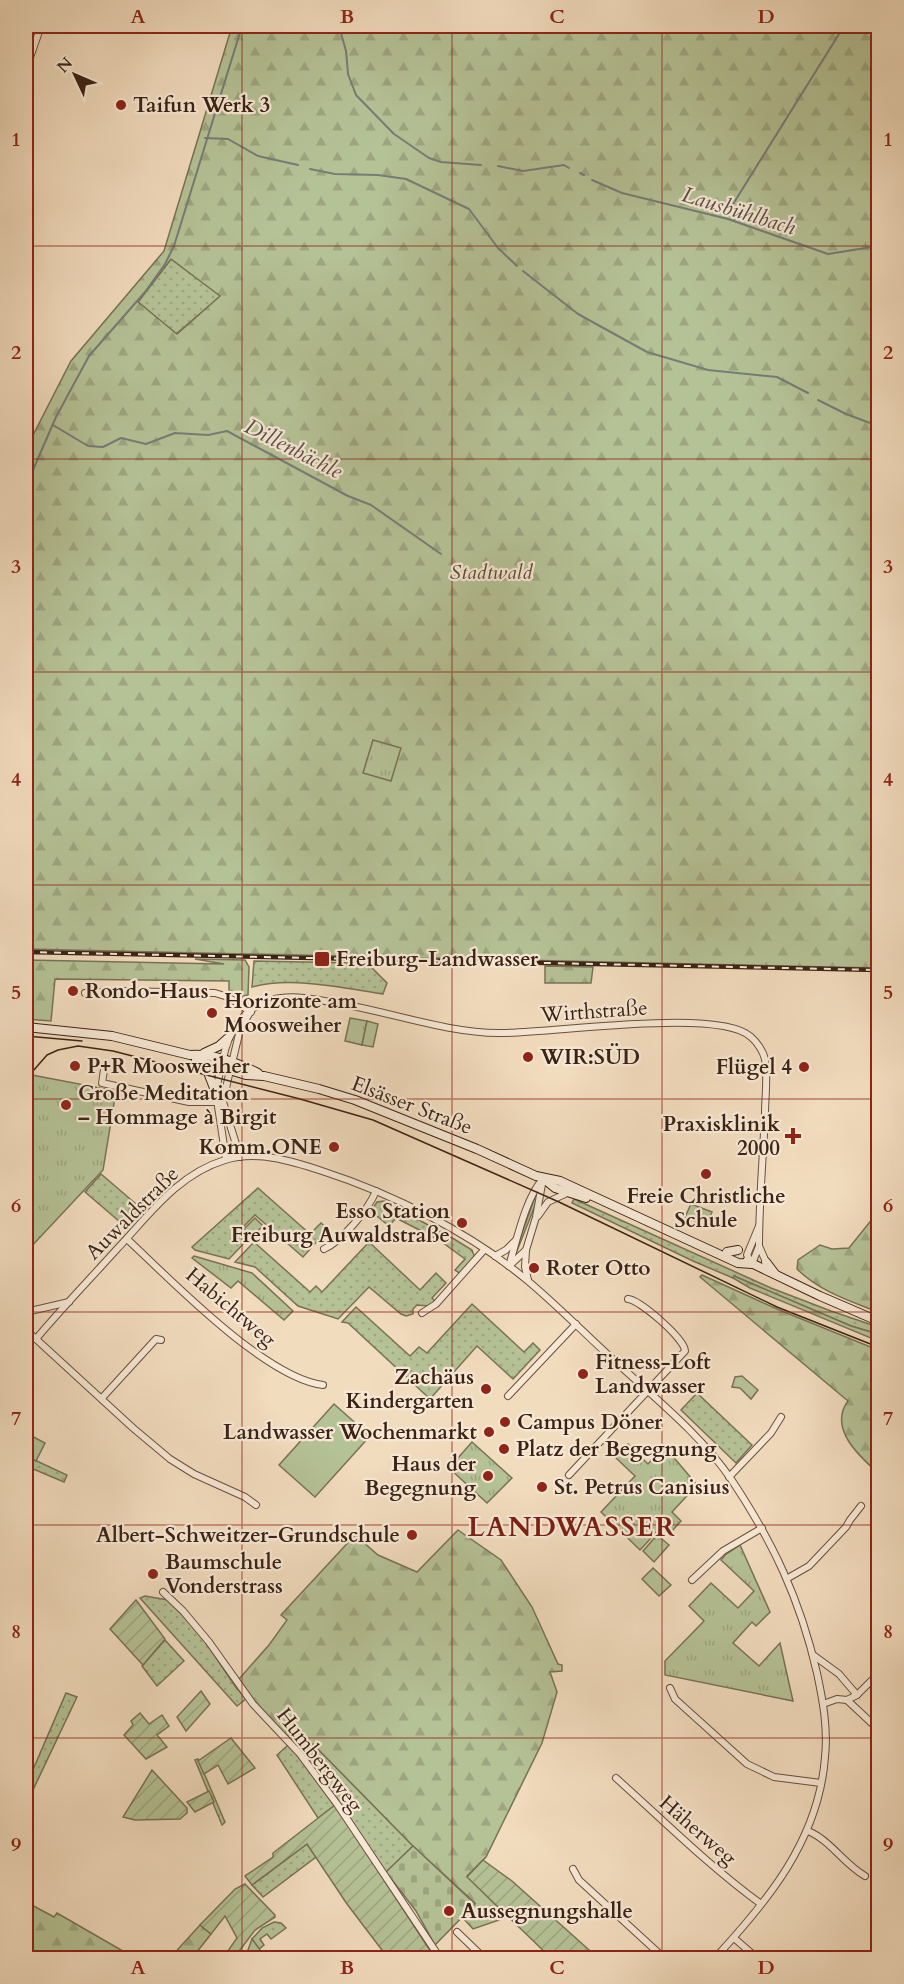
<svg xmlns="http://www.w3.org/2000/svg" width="904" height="1984" font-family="Cardo,serif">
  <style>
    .grass { fill: url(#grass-dots); stroke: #787256; stroke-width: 1.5 }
    .forest { fill: url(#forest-firs); stroke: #787256; stroke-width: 1.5; fill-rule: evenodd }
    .cemetery { fill: url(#cemetery-stones); stroke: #787256; stroke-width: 1.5 }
    .park { fill: url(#park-tufts); stroke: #787256; stroke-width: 1.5 }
    .garden { fill: url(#garden-furrows); stroke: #787256; stroke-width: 1.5 }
    .pitch { fill: #b5c296; stroke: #787256; stroke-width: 1.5 }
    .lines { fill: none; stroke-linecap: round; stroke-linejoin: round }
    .stream { stroke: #767d78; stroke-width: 2 }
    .minor-casing { stroke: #69503f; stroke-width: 8 }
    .secondary-casing { stroke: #3b2215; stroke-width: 10 }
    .minor { stroke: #f7e8d5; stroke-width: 6 }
    .secondary { stroke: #f7e8d5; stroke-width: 8 }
    .tram { stroke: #3b2215; stroke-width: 1.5 }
    .rail-casing { stroke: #3b2215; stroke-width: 4.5 }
    .rail { stroke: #f7e8d5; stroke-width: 2; stroke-dasharray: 7; stroke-linecap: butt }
    .grid { fill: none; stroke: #8f2418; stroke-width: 1.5; stroke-opacity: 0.55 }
    .poi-dot { fill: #8f2418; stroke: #f7e8d5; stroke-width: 2 }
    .labels { text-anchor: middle; stroke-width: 4.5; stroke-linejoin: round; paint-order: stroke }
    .poi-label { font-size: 21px; font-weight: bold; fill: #3b2215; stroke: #f7e8d5; text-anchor: start }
    .park-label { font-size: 21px; font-style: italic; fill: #5a4a35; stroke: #f7e8d5 }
    .street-label { font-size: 21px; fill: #3b2215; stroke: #f7e8d5 }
    .water-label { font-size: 22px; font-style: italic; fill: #594f47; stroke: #f7e8d5 }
    .district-label { font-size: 27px; font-weight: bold; letter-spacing: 1.5px; fill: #7a1f14; stroke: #f7e8d5 }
    .neatline { fill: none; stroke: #8f2418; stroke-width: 2 }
    .grid-label { font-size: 20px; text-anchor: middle; font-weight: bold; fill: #8f2418 }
  </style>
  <defs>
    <pattern id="grass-dots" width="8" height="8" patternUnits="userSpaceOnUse" patternTransform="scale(1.5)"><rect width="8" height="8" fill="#b5c296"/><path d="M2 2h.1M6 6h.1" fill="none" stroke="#9da680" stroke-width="1.8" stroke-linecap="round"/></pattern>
    <pattern id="forest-firs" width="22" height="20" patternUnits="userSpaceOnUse" patternTransform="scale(1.5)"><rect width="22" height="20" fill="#b5c296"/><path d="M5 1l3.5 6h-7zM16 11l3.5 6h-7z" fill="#9da680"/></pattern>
    <pattern id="cemetery-stones" width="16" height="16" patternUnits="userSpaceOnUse" patternTransform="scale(1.5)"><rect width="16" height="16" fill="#b5c296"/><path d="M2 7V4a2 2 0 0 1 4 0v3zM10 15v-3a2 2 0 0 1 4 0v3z" fill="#9da680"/></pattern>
    <pattern id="park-tufts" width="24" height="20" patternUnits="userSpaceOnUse" patternTransform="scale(1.5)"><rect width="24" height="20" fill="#b5c296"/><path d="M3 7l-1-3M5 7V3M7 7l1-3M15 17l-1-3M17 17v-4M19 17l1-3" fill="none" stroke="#9da680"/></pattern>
    <pattern id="garden-furrows" width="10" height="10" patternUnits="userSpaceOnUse" patternTransform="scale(1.5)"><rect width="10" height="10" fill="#b5c296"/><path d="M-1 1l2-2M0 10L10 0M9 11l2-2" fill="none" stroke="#9da680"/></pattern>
  </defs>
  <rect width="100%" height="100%" fill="#f2dcbe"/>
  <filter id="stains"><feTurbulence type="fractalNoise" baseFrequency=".00333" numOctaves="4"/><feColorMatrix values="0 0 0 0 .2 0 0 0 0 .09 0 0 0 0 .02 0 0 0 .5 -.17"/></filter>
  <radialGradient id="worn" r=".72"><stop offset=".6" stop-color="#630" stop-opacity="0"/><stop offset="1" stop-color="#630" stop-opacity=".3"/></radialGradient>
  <g class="grass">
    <polygon points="171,259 221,296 176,334 138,302"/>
    <path d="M254,961l103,2 2,2h10l18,18 -4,11c-40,-6 -92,-18 -131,-7z"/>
    <polygon points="101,1174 143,1210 127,1228 85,1192"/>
    <polygon points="258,1188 310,1234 321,1223 328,1229 303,1257 255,1215 241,1229 249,1238 229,1259 195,1250 192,1247"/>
    <polygon points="535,1197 538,1198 515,1256 514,1255"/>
    <polygon points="574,1199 771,1288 831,1311 878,1327 878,1334 851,1326 734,1276 733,1278 693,1261 572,1203"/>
    <polygon points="384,1201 454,1239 472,1250 475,1258 461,1274 455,1270 465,1259 439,1240 396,1218 389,1226 371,1211 377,1202"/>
    <polygon points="254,1242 310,1292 316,1286 322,1292 369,1242 420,1290 436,1273 446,1283 432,1298 436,1302 429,1306 417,1305 413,1309 413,1314 406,1316 401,1314 369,1287 338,1319 298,1306 255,1267 235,1262"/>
    <polygon points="472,1304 524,1352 533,1343 540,1350 513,1379 477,1346 430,1399 348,1323 342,1322 356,1307 410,1356 419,1347 427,1353"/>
    <polygon points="697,1393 752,1445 736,1463 681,1410"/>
    <polygon points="26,1456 67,1475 64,1482 26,1466"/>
    <polygon points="145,1596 168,1600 200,1634 235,1686 246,1699 237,1706 140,1598"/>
    <polygon points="165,1640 184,1661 157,1686 142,1666"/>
    <polygon points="66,1693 77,1697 32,1792 26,1789 26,1786"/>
    <polygon points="289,1744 335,1805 318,1818 277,1755"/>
    <polygon points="313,1744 413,1846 386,1872 297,1746"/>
    <polygon points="198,1759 225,1822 222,1825 195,1760"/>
    <polygon points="307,1844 316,1857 263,1897 252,1885"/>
    <polygon points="274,1922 281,1923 286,1928 271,1939 267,1934 260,1939 264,1945 259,1949 252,1939 262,1928"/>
  </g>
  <g class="forest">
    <path d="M232,26h646v942l-852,-19v-500l45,-88 93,-110zM171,259l49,37 -43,38 -39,-32z"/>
    <polygon points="195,959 245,960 249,967 248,995 242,996 229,990 229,981 55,979 51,1021 26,1019 26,960 224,964"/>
    <polygon points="545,966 593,967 591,983 545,983"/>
    <path d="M877,1213h1v99c-28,-11 -59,-21 -81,-43l1,-9 22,-15 12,4 17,-1z"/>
    <path d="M702,1275l75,34 101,41v50l-1,3 1,11 -5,2 5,9v48c-19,-17 -50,-45 -30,-72l-148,-124z"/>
    <polygon points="734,1276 851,1326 878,1334 878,1341 750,1288 733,1278"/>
    <polygon points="458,1530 501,1560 532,1607 558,1664 562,1665 562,1671 550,1672 557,1692 542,1743 486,1857 467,1876 508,1917 473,1929 462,1917 475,1903 413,1846 313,1744 297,1746 255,1702 239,1679 269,1645 287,1620 281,1615 355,1535 378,1555 417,1572"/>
    <polygon points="26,1902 54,1917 57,1913 135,1958 26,1958"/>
    <polygon points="200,1925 211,1934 192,1958 170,1958"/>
  </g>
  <polygon class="cemetery" points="413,1846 475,1904 435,1945 416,1911 386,1872"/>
  <g class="park">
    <polygon points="373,740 401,748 391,781 363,773"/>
    <polygon points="350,1018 367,1021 362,1045 345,1041"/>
    <polygon points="32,1075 116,1091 103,1170 30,1248 26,1250 26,1080"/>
    <polygon points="255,1218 263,1226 252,1236 244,1229"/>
    <polygon points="194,1256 252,1273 293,1311 284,1320 238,1281 231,1288 192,1258"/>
    <polygon points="742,1376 758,1390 751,1399 740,1388 732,1387 735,1377"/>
    <polygon points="472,1442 512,1478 487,1503 449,1468"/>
    <polygon points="628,1444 648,1464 664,1446 697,1485 672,1512 681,1521 672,1531 664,1524 640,1550 601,1512 635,1476 616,1458"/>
    <polygon points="657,1535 669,1545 654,1562 643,1551"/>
    <polygon points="740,1545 770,1612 756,1626 752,1622 733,1643 759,1666 780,1643 793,1701 665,1675 665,1661 704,1621 689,1606 711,1583 738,1608 754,1591 721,1560 725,1555"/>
    <polygon points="653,1568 671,1585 659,1596 642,1579"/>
    <polygon points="252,1939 266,1958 247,1958 248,1950"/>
  </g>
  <g class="garden">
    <polygon points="136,1600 165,1639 143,1665 110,1629"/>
    <polygon points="201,1691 210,1704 186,1731 177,1717"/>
    <polygon points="140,1713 149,1724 162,1715 169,1726 157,1735 167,1747 146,1759 124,1735 133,1725 131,1721"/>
    <polygon points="231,1738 255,1768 228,1784 218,1765 204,1774 198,1761"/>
    <polygon points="152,1770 187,1808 187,1813 180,1819 135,1820 123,1817"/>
    <polygon points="209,1791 214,1802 195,1812 187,1802"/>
    <polygon points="335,1805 435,1958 388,1958 347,1904 307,1844 252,1885 245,1876 273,1857 273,1853"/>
    <polygon points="483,1860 512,1881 598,1958 551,1958 467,1877"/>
    <polygon points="245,1884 275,1915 275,1917 255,1930 234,1958 223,1958 237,1938 225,1916 211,1934 200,1925 235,1889"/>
  </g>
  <g class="pitch">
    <polygon points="367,1021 378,1024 373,1047 362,1045"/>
    <polygon points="691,1204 712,1212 706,1226 685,1217"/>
    <polygon points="334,1404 370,1436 315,1497 279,1465"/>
    <polygon points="26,1433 45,1443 36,1461 26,1456"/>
  </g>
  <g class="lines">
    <g class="stream">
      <polyline points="339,26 346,51 348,74 356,95 394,134 429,158 441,162 481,165"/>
      <polyline points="205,138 228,139 258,156 298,165"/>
      <polyline points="498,166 523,171 564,165 569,168"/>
      <polyline points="310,169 335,174 378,175 406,179 469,209 498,248 517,266"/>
      <polyline points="580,173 584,175"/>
      <polyline points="592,180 622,193 728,219 828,254 878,246"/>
      <polyline points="725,217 844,26"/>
      <polyline points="523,271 578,314 647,352 708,370 777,377 808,393"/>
      <polyline points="818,400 846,414 878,426"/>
      <polyline points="53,425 88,446 103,447 121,438 146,444 175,433 208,435 227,431 348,496 371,505 441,554"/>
      <polyline points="26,486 56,417 89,356 145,292 165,264 174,246 242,26"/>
    </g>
    <g class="minor-casing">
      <g id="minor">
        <polyline points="26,69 41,26"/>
        <polyline points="85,993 117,991 215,993 228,997 251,1012"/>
        <path d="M223,1059c5,-27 20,-51 48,-59 18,-5 37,-2 54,1 57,8 119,32 174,32 50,1 220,-26 252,4 6,5 12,14 14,22 3,18 0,38 0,55 -2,44 -6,88 -6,132l7,16"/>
        <polyline points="232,1063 240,1030 250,1012"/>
        <polyline points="104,1070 102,1083 189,1102 223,1102"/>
        <polyline points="230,1070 223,1102 240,1157"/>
        <polyline points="216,1090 221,1067"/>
        <polyline points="217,1100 226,1159"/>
        <polyline points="538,1216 548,1202 567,1193"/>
        <path d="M127,1239c43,40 138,139 196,146"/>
        <path d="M324,1249c19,-9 44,-39 52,-58"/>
        <polyline points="495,1256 506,1250 516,1240"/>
        <polyline points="752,1263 747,1255 759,1226"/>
        <polyline points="752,1264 759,1246"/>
        <path d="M509,1266c7,-23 17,-70 34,-87"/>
        <polyline points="509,1266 526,1250"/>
        <polyline points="528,1280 525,1267 526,1250 536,1217 543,1179"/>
        <polyline points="26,1312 69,1302"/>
        <polyline points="422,1313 436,1304 484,1250"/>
        <path d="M26,1330l10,9c26,-31 54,-60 81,-90 32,-34 61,-75 108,-89 32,-10 67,1 97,11 71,23 149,62 206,110 31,26 59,55 89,82 39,36 84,72 114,116 42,63 69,120 86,194 6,28 11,56 8,84 -6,82 -57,144 -110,201"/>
        <polyline points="36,1339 133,1428 170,1459 194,1474 245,1497 256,1505"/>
        <polyline points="508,1396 576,1324"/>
        <polyline points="102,1398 156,1339 161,1340"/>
        <path d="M569,1475l116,-124c0,-12 -45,-51 -57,-52"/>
        <polyline points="729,1477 771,1433 781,1417"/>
        <polyline points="788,1578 809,1566 846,1527 850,1520 861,1506"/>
        <polyline points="692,1580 723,1551 762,1528"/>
        <polyline points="163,1592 183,1611 209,1642 253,1704 300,1754 337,1804 440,1958"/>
        <polyline points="813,1655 839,1674 857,1695"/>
        <polyline points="670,1688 675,1699 747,1764 774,1777 821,1783"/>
        <polyline points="847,1700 878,1729"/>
        <polyline points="847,1700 857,1695 878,1674"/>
        <polyline points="823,1704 837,1699 847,1700"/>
        <path d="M616,1778c48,43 93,88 145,126"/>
        <path d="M808,1831c22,9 36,33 57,45"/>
        <polyline points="573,1869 579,1880 664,1958"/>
        <polyline points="457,1932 484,1958"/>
        <polyline points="734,1938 757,1958"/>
      </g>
    </g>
    <g class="secondary-casing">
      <g id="secondary">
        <path d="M26,1027l86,9 78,19c23,-2 48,8 68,18"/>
        <polyline points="204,1053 219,1046 228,1038"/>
        <polyline points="196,1060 246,1075 264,1076 319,1089 355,1100 477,1149 536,1176 560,1181 738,1263 752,1264"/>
        <polyline points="197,1061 207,1070 216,1093"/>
        <polyline points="544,1179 555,1188 586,1198"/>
        <polyline points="727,1252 738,1250"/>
        <polyline points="747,1261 820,1296 878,1321"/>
        <polyline points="766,1262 775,1274"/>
      </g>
    </g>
    <use href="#minor" class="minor"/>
    <use href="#secondary" class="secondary"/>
    <g class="tram">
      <polyline points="26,1036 82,1041"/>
      <polyline points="26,1079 47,1055 58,1050 78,1046 113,1051 300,1099 373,1120 559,1202 777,1307 878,1347"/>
    </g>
    <g class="rail-casing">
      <polyline id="rail" points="26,952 878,970"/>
    </g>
    <use href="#rail" class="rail"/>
  </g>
  <path class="grid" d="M242,26v1932M452,26v1932M662,26v1932M26,246h852M26,459h852M26,672h852M26,885h852M26,1099h852M26,1312h852M26,1525h852M26,1738h852"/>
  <g class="poi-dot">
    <circle cx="121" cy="105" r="6"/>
    <rect x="314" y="951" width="16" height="16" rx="3"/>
    <circle cx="73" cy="991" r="6"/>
    <circle cx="212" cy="1013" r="6"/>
    <circle cx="528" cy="1057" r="6"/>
    <circle cx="75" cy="1066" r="6"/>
    <circle cx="804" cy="1067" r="6"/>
    <circle cx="66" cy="1105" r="6"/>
    <path d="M790 1127h6v6h6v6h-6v6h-6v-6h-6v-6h6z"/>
    <circle cx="334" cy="1147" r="6"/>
    <circle cx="706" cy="1174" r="6"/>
    <circle cx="462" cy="1223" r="6"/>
    <circle cx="534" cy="1268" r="6"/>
    <circle cx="583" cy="1374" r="6"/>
    <circle cx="486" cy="1389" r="6"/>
    <circle cx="505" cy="1422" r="6"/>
    <circle cx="489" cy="1432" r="6"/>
    <circle cx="504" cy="1449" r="6"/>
    <circle cx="488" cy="1476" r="6"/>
    <circle cx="542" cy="1487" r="6"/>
    <circle cx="412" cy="1535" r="6"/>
    <circle cx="153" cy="1574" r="6"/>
    <circle cx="449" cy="1911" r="6"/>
  </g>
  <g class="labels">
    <g class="poi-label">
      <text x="133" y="112">Taifun Werk 3</text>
      <text x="336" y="966">Freiburg-Landwasser</text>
      <text x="85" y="998">Rondo-Haus</text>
      <text x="224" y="1008">Horizonte am<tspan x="224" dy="24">Moosweiher</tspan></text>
      <text x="540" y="1064">WIR:SÜD</text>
      <text x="87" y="1073">P+R Moosweiher</text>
      <text x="792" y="1074" text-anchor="end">Flügel 4</text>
      <text x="78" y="1100">Große Meditation<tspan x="78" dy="24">– Hommage à Birgit</tspan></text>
      <text x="780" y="1131" text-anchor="end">Praxisklinik<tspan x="780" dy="24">2000</tspan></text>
      <text x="322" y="1154" text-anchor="end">Komm.ONE</text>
      <text x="706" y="1203" text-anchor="middle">Freie Christliche<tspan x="706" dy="24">Schule</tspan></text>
      <text x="450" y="1218" text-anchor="end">Esso Station<tspan x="450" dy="24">Freiburg Auwaldstraße</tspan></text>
      <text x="546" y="1275">Roter Otto</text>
      <text x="595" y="1369">Fitness-Loft<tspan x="595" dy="24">Landwasser</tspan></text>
      <text x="474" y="1384" text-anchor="end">Zachäus<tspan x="474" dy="24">Kindergarten</tspan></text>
      <text x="517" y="1429">Campus Döner</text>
      <text x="477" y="1439" text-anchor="end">Landwasser Wochenmarkt</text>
      <text x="516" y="1456">Platz der Begegnung</text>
      <text x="476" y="1471" text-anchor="end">Haus der<tspan x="476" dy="24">Begegnung</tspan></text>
      <text x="554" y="1494">St. Petrus Canisius</text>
      <text x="400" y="1542" text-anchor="end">Albert-Schweitzer-Grundschule</text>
      <text x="165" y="1569">Baumschule<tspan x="165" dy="24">Vonderstrass</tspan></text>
      <text x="461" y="1918">Aussegnungshalle</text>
    </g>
    <g class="park-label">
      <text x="491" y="579">Stadtwald</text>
    </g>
    <g class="street-label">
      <text transform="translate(594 1011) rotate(-4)" y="7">Wirthstraße</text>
      <text transform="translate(412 1105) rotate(21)" y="7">Elsässer Straße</text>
      <text transform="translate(132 1213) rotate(-45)" y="7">Auwaldstraße</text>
      <text transform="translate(231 1307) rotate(40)" y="7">Habichtweg</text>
      <text transform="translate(320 1760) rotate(52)" y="7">Humbergweg</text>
      <text transform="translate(698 1830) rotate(41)" y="7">Häherweg</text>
    </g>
    <g class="water-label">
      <text transform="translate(739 210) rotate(17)" y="8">Lausbühlbach</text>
      <text transform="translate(294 448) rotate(27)" y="8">Dillenbächle</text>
    </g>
    <g class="district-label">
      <text x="572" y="1536">LANDWASSER</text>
    </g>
  </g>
  <rect width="904" height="1984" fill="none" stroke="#f2dcbe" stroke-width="66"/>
  <g transform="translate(75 75) rotate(314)" stroke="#f7e8d5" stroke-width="4.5" paint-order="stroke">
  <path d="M0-4.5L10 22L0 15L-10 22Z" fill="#3b2215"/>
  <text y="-9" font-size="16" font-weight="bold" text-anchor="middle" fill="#3b2215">N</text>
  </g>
  <rect x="33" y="33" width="838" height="1918" class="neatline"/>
  <g class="grid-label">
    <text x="138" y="23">A</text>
    <text x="347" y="23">B</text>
    <text x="557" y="23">C</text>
    <text x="766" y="23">D</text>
    <text x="16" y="146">1</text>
    <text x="888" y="146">1</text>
    <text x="16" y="359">2</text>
    <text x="888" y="359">2</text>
    <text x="16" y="573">3</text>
    <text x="888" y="573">3</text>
    <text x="16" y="786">4</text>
    <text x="888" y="786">4</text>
    <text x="16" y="999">5</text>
    <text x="888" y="999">5</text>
    <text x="16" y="1212">6</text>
    <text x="888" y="1212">6</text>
    <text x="16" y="1425">7</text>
    <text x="888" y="1425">7</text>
    <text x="16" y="1638">8</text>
    <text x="888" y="1638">8</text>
    <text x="16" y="1851">9</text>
    <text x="888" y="1851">9</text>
    <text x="138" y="1974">A</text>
    <text x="347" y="1974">B</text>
    <text x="557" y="1974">C</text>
    <text x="766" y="1974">D</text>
  </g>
  <rect width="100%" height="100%" filter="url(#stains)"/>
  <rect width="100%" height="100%" fill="url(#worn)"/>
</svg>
